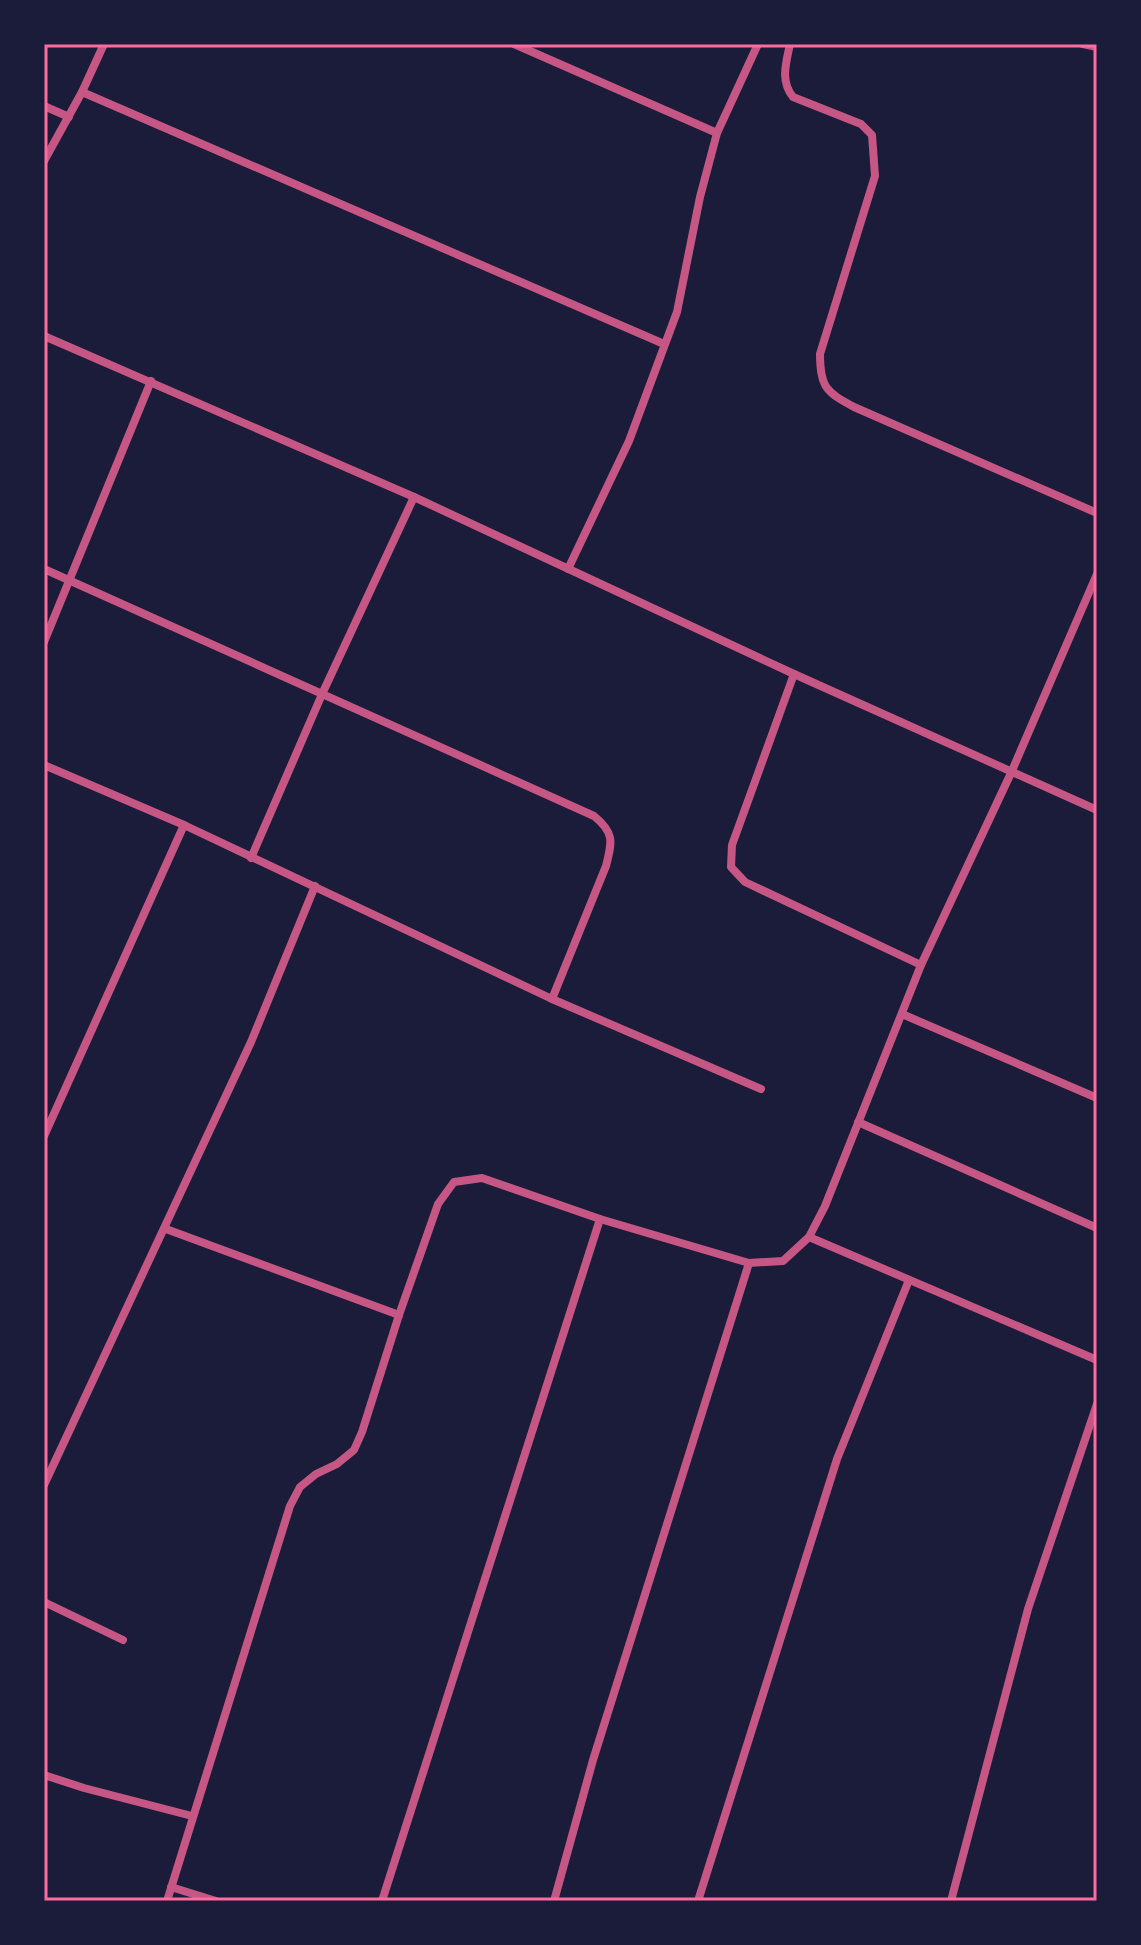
<svg xmlns="http://www.w3.org/2000/svg" width="1141" height="1945" font-family="'Noto Sans',sans-serif">
  <style>
    .lines { fill: none; stroke-linecap: round; stroke-linejoin: round }
    .minor { stroke: #c65784; stroke-width: 8 }
    .neatline { fill: none; stroke: #ff6b9d; stroke-width: 3 }
  </style>
  <rect width="100%" height="100%" fill="#1b1b3a"/>
  <g class="lines">
    <g class="minor">
      <polyline points="514,44 717,133"/>
      <path d="M790,44c-4,19 -10,37 3,53l68,27 11,11 3,41 -55,178c0,33 6,38 34,53l243,106"/>
      <polyline points="1083,44 1097,47"/>
      <polyline points="82,92 664,344"/>
      <polyline points="44,106 69,117"/>
      <polyline points="44,161 82,92 104,44"/>
      <polyline points="44,336 414,497 794,674 1097,810"/>
      <path d="M44,569l550,247c21,17 18,26 12,50l-54,133"/>
      <polyline points="568,569 629,441 677,312 700,197 717,133 758,44"/>
      <polyline points="44,642 151,381"/>
      <polyline points="794,674 732,845 731,867 745,882 921,965"/>
      <polyline points="44,765 184,825 552,999 761,1089"/>
      <polyline points="251,858 323,692 414,497"/>
      <polyline points="902,1014 1097,1098"/>
      <polyline points="858,1122 1097,1228"/>
      <polyline points="44,1136 184,825"/>
      <polyline points="166,1229 399,1315"/>
      <polyline points="809,1237 1097,1360"/>
      <polyline points="44,1485 251,1042 315,886"/>
      <polyline points="44,1602 123,1640"/>
      <polyline points="44,1775 84,1788 192,1816"/>
      <polyline points="171,1887 216,1901"/>
      <polyline points="167,1901 290,1506 300,1487 316,1474 337,1464 354,1450 362,1432 399,1315 438,1204 454,1182 482,1178 600,1219 749,1263 783,1261 809,1237 825,1206 921,965 1011,773 1097,574"/>
      <polyline points="382,1901 600,1219"/>
      <polyline points="554,1901 593,1760 749,1263"/>
      <polyline points="698,1901 837,1459 909,1280"/>
      <polyline points="951,1901 1028,1609 1097,1404"/>
    </g>
  </g>
  <rect width="1141" height="1945" fill="none" stroke="#1b1b3a" stroke-width="92"/>
  <rect x="46" y="46" width="1049" height="1853" class="neatline"/>
</svg>
